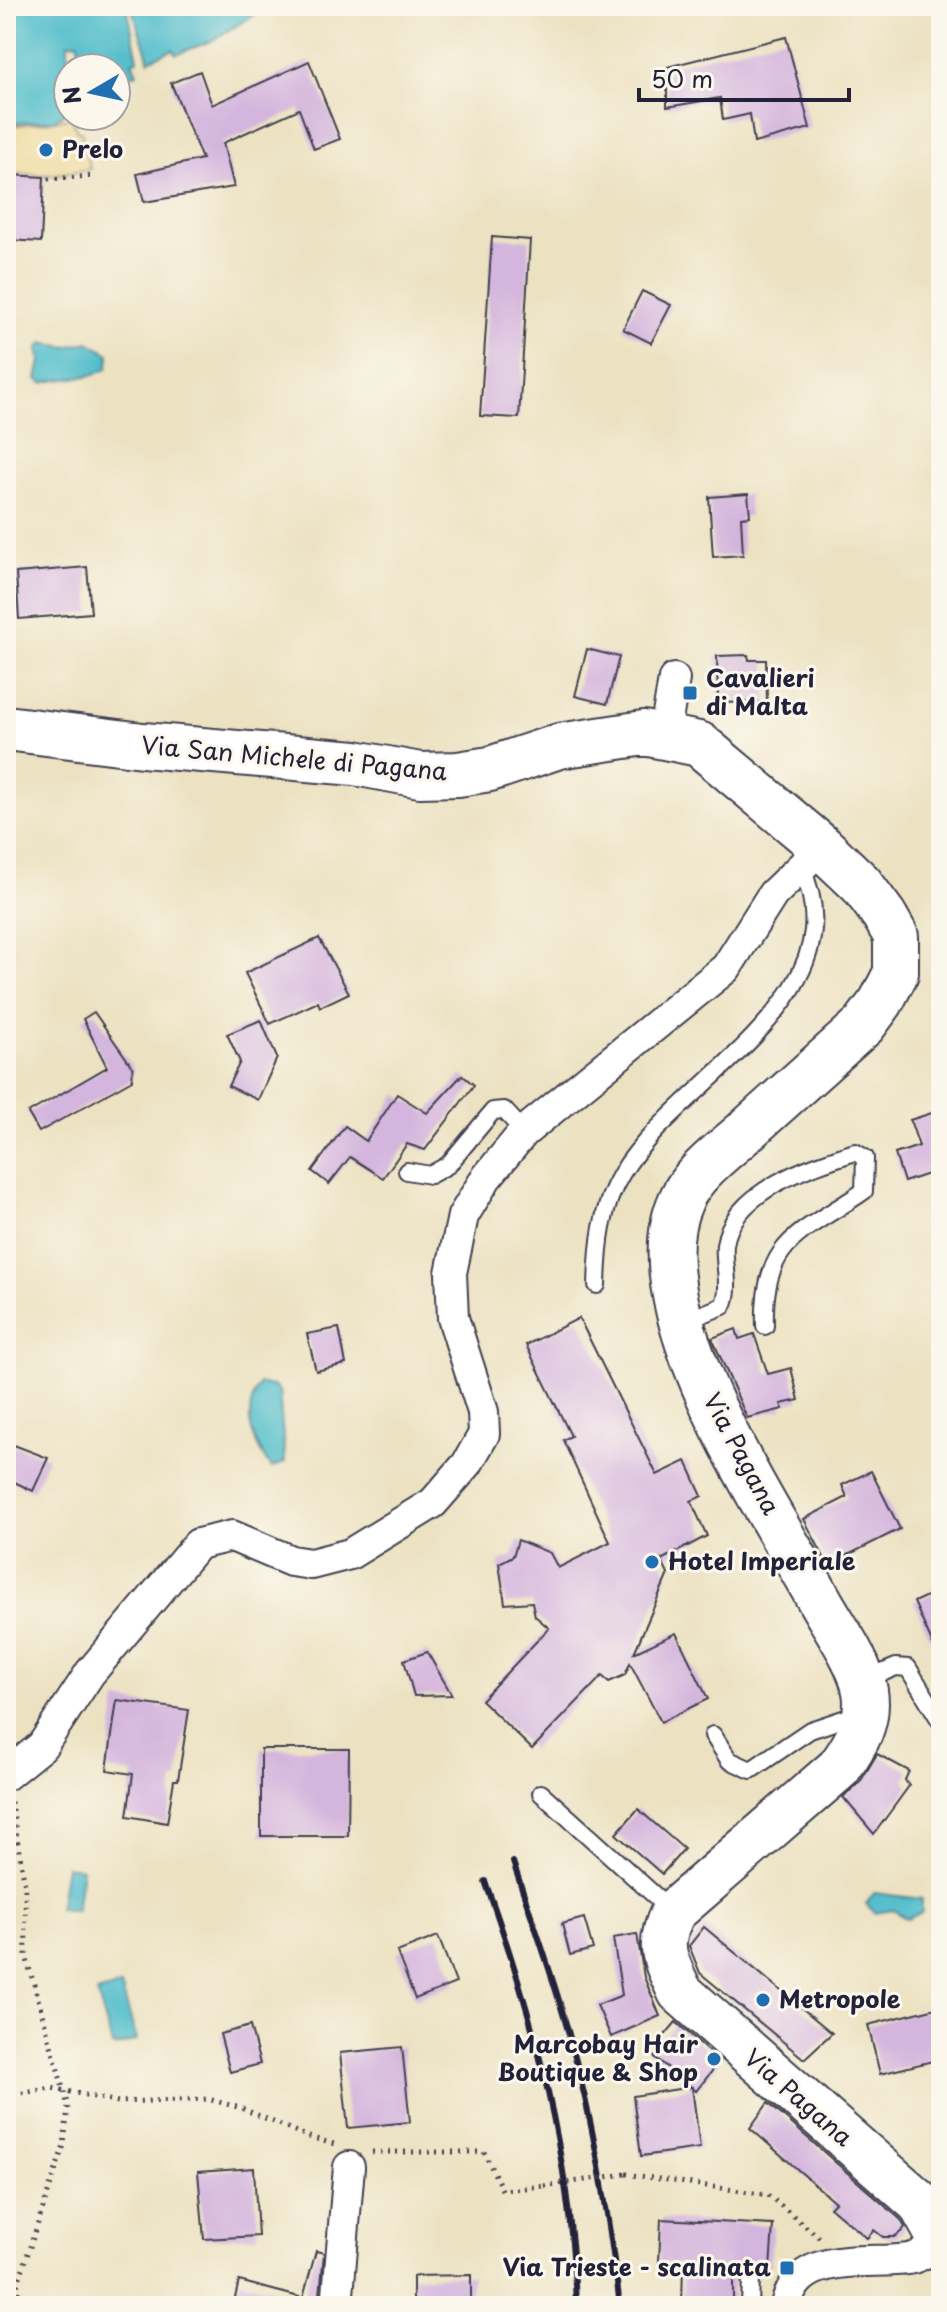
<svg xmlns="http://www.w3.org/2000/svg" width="947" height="2312" font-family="'Playpen Sans',sans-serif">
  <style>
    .sand { fill: #eeda9e; stroke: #887e6c; stroke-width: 2 }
    .water { fill: #51bdcb; stroke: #3a7083; stroke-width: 2 }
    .building { fill: #d4b5dd }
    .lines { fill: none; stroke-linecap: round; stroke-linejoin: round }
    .lane-casing { stroke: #403f4f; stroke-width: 20 }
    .street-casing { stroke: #403f4f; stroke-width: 34 }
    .secondary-casing { stroke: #403f4f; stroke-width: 48 }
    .path { stroke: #403f4f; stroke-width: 5; stroke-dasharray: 2 6; stroke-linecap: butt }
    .lane { stroke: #fff; stroke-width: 16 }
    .street { stroke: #fff; stroke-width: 30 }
    .secondary { stroke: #fff; stroke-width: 44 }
    .rail { stroke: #22223b; stroke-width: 6 }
    .path-bridge { stroke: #403f4f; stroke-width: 5; stroke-dasharray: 2 6; stroke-linecap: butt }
    .poi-dot { fill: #1f6fb2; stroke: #fbf7ec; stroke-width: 3 }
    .labels { text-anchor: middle; stroke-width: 6; stroke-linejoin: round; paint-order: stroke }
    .poi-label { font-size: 24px; font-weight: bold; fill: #22223b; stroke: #fbf7ec; text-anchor: start }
    .street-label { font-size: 24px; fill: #22223b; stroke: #fbf7ec }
  </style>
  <rect width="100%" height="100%" fill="#fbf7ec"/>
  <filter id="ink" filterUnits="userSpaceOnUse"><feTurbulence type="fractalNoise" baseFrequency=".0125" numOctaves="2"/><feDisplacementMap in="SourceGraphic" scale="16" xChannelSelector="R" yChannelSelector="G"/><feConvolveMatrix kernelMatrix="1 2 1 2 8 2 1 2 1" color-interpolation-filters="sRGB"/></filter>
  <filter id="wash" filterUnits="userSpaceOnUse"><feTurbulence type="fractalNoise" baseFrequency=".006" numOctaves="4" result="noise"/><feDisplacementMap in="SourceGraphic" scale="32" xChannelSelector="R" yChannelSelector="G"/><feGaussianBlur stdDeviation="1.8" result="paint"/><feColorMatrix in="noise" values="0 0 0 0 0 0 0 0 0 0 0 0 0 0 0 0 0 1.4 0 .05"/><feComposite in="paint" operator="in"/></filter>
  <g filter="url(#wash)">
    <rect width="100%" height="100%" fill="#ece2c2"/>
    <polygon class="sand" points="71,118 77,131 81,131 90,169 50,175 6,173 6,127"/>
    <g class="water">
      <polygon points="6,6 269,6 209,42 176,54 173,49 149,60 131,6 127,7 138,60 132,61 137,73 116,79 116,68 99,68 93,64 81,68 78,42 68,43 68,111 54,120 6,124"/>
      <path d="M89,342l20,12 -1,14c-18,12 -44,9 -65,15l-6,-4 4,-18 -3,-12 5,-6 23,4z"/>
      <path d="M259,1384l14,2 6,5 6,71 -14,6c-19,-28 -30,-52 -12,-84z"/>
      <polygon points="66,1866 82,1869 76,1911 59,1909"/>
      <polygon points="874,1893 922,1899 922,1912 907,1919 893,1910 875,1913 866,1904"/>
      <polygon points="121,1986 137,2040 113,2047 97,1993"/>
    </g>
    <g id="blocks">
      <g class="building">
        <polygon points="786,37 810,128 754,143 750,114 723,120 720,98 667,107 667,67"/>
        <polygon points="309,61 340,139 314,149 299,109 223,143 234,187 144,202 137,174 202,159 171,83 200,71 212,105"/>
        <polygon points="11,175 44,177 41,242 8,240"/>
        <polygon points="492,237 530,240 519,418 480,416"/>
        <polygon points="642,291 671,305 651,343 623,329"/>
        <polygon points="748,494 750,516 741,517 743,555 713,557 709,497"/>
        <polygon points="87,567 91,613 19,619 16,573"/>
        <polygon points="587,649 619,657 607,704 575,696"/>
        <polygon points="748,655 749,660 766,660 767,702 718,703 717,656"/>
        <polygon points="319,938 349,993 320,1007 318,1002 270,1024 245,973"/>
        <polygon points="94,1012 133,1068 132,1080 39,1132 28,1113 107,1067 83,1019"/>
        <polygon points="261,1020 277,1058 258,1100 228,1086 240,1062 227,1034"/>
        <polygon points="462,1075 474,1085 425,1150 407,1144 383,1178 350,1157 329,1184 312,1171 345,1126 366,1141 397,1094 427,1113"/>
        <polygon points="941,1110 941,1199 936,1200 928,1174 904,1182 895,1154 919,1146 910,1120"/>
        <polygon points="579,1318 657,1475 686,1461 702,1496 691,1501 707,1536 661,1560 668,1574 634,1653 676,1633 708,1699 661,1722 630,1663 625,1675 609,1682 602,1676 532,1749 481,1700 549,1628 535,1616 532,1602 505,1604 499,1563 513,1556 518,1540 550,1553 558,1568 610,1542 563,1440 571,1436 526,1345"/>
        <polygon points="339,1328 346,1364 316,1371 307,1334"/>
        <polygon points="736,1329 739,1339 754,1334 768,1374 791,1368 799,1400 781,1404 783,1409 747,1418 712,1338"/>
        <polygon points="6,1442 48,1458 33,1491 6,1478"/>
        <polygon points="871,1471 900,1529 828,1565 804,1519 847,1497 842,1485"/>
        <polygon points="941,1589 941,1663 914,1602"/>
        <polygon points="427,1652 452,1695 414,1696 404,1660"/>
        <polygon points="117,1700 189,1710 178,1780 174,1780 167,1823 127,1816 133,1774 107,1770"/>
        <polygon points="261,1749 349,1749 348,1836 261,1836"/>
        <polygon points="877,1754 909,1771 905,1780 909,1786 874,1834 843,1797 860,1782"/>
        <polygon points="638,1809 684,1849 662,1874 616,1834"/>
        <polygon points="584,1918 593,1949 570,1955 562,1924"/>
        <polygon points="704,1927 832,2033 804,2059 700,1973 689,1946"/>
        <polygon points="637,1934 644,1977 660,2016 611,2037 597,2005 622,1995 613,1938"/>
        <polygon points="438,1936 456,1983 415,1999 397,1952"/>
        <polygon points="936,2008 941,2027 941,2059 880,2074 868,2025"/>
        <polygon points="676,2022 720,2061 696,2091 650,2053"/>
        <polygon points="250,2026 260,2064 230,2072 220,2034"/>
        <polygon points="402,2047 410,2122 348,2128 340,2053"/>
        <polygon points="692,2087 700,2148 641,2156 633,2096"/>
        <polygon points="768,2103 900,2219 905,2227 902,2231 894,2237 883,2237 874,2230 867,2238 830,2207 835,2202 750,2128"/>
        <polygon points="254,2168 258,2236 204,2239 198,2172"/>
        <polygon points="661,2219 773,2225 770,2269 733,2267 733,2306 682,2306 683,2264 659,2262"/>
        <polygon points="316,2251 324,2253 319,2306 233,2306 239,2281 303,2298"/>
        <polygon points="471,2275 471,2306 413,2306 413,2276"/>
      </g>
    </g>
  </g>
  <g filter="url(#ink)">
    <use href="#blocks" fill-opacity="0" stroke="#403f4f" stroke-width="2"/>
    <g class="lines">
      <g class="lane-casing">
        <g id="lane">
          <polyline points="407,1171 430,1175 448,1165 493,1111 504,1110 524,1132"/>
          <path d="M597,1285c1,-38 4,-78 25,-112 56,-93 241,-175 179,-306"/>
          <path d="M685,1321l38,-15c9,-18 0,-42 2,-61 7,-54 86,-79 130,-93l10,6 -1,33c-62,43 -102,48 -99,135"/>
          <polyline points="863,1681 896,1667 908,1668 941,1722"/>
          <polyline points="713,1735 729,1760 751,1770 810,1730 861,1713"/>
          <polyline points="541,1793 672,1911"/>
          <polyline points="750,2306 751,2278"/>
        </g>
      </g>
      <g class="street-casing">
        <g id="street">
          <polyline points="664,738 674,679"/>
          <polyline points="6,1775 42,1746 90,1673 198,1544 232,1536 291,1561 311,1564 350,1554 433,1503 467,1464 484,1434 483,1412 453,1318 451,1273 463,1216 486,1178 524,1132 726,968 773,894 822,847"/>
          <polyline points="337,2306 349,2167"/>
          <path d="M786,2306c11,-57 80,-41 122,-47 11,-1 23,-10 33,-16"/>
        </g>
      </g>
      <g class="secondary-casing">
        <path id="secondary" d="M6,728l137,17 212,18 65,12 38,-1 32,-5 69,-23 85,-13 55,11 123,103 39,37 23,31 12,21v37l-15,29 -17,23c-39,35 -78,70 -117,105 -22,20 -54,42 -66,70 -49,106 86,306 138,399 15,28 40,60 46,92 5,31 -9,53 -26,77l-166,144c-17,36 -8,46 7,80l240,211 21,38"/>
      </g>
      <g class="path">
        <polyline points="6,179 10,180"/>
        <polyline points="48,179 95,176"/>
        <polyline points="11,1802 25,1886 26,1956 68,2106 64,2145 17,2286 20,2306"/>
        <polyline points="6,2096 52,2088 118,2102 208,2099 241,2108 309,2137 334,2144"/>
        <polyline points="372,2152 484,2152 502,2190 544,2186"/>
        <polyline points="626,2174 768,2195 820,2238"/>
      </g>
      <use href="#lane" class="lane"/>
      <use href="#street" class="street"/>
      <use href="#secondary" class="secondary"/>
      <g class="rail">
        <path d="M513,1862c20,60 42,119 58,180 24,87 38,175 49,264"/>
        <path d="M485,1881c50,138 86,277 91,425"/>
      </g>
      <polyline class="path-bridge" points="544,2186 626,2174"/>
    </g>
  </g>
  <g class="poi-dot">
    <circle cx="46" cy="150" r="8"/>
    <rect x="682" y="685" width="16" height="16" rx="4"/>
    <circle cx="652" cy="1562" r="8"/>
    <circle cx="763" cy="2000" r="8"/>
    <circle cx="714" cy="2059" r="8"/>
    <rect x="779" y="2260" width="16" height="16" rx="4"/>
  </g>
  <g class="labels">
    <g class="poi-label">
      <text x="62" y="158">Prelo</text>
      <text x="706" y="687">Cavalieri<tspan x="706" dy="28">di Malta</tspan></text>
      <text x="668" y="1570">Hotel Imperiale</text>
      <text x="779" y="2008">Metropole</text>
      <text x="698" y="2053" text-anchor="end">Marcobay Hair<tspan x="698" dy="28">Boutique &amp; Shop</tspan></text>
      <text x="771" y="2276" text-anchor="end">Via Trieste - scalinata</text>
    </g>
    <g class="street-label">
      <text transform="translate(294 759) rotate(5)" y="8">Via San Michele di Pagana</text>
      <text transform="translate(741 1454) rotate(62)" y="8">Via Pagana</text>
      <text transform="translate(798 2098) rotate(41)" y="8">Via Pagana</text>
    </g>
  </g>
  <rect width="947" height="2312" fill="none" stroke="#fbf7ec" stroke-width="32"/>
  <g transform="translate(92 92) rotate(261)"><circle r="38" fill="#fbf7ec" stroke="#a4a2a5" stroke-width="2"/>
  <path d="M0-6L14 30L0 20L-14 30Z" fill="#1f6fb2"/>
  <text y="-12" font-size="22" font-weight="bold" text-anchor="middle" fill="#22223b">N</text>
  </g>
  <path d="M639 88v12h210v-12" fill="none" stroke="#22223b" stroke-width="4"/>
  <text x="651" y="88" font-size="24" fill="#22223b" stroke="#fbf7ec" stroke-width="6" paint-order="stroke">50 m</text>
</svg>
